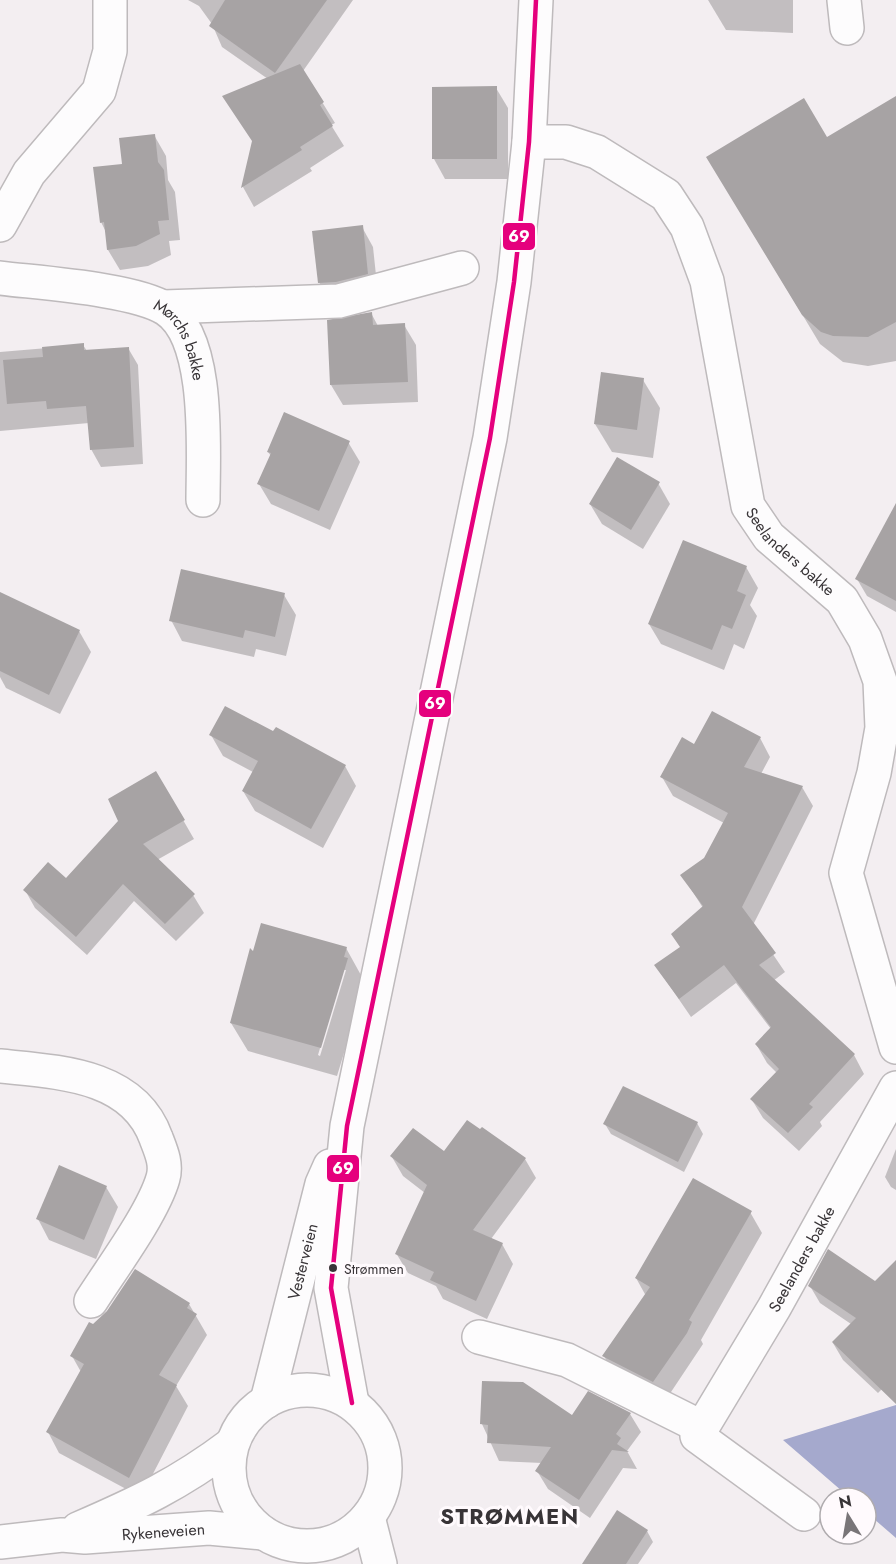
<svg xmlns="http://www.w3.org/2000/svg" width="896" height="1564" font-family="Jost,sans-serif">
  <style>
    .water { fill: #a5a9cd }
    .shadow { fill: #0003; fill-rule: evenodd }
    .building { fill: #a7a3a4 }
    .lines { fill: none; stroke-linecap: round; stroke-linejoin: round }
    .street-casing { stroke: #bebabc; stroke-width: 36 }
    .primary-casing { stroke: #bebabc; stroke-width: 36 }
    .street { stroke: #fdfcfd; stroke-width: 33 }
    .primary { stroke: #fdfcfd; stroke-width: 33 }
    .bus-1-casing { stroke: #fffafd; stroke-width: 9 }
    .bus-1 { stroke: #e5007d; stroke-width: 4.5 }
    .bus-dot { fill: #383437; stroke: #fffafd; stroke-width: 2 }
    .labels { text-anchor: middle; stroke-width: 6; stroke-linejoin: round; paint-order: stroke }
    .bus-label { font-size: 14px; fill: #383437; stroke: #fffafd; text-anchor: start }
    .street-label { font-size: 16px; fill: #383437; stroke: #fffafd }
    .district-label { font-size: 22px; font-weight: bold; letter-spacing: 1.5px; fill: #383437; stroke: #fffafd }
    .line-badge { stroke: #fffafd; stroke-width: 2 }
    .badge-label { font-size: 16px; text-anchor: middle; font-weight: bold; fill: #fff }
  </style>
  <rect width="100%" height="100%" fill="#f3eef1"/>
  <polygon class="water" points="896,1405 896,1538 866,1512 866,1498 850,1498 783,1440"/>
  <g class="shadow">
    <polygon points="188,0 353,0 303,71 335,123 331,125 344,146 310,168 312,171 254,207 243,187 268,79 222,47 212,24 199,6"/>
    <polygon points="708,0 793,0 793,33 726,30"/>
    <polygon points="496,88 508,108 508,179 445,179 434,159"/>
    <polygon points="896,98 896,361 868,366 843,362 820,344 725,186 827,139"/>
    <polygon points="154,135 166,156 168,180 175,192 180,240 169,241 171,255 148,266 120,270 108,250 106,232 101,222 124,165"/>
    <polygon points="362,227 373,247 378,294 331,303 319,282"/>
    <polygon points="371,313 378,326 404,325 416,345 418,402 343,405 331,385"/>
    <polygon points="83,345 87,351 128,348 138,365 143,464 101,467 91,449 89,423 0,431 0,352"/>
    <polygon points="643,380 660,408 653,458 612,452 595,424"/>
    <polygon points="348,442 360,462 330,530 271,504 259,484 271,456 268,452"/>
    <polygon points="658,483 670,504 643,549 602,524 590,504"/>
    <polygon points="896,549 896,612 867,596 857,579"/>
    <polygon points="746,567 758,588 750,605 757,616 744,649 734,644 724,670 661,644 649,624"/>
    <polygon points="284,595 296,615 286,656 256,649 254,657 182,641 171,620"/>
    <polygon points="0,602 79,631 91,652 60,714 6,688 0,677"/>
    <polygon points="274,733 345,766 356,786 323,848 255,811 243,791 253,772 223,756 211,735"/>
    <polygon points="760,738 770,757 761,774 802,787 813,806 753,925 785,972 773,981 854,1055 864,1074 820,1122 822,1126 799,1151 763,1118 752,1100 777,1073 767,1063 756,1044 771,1029 736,983 691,1017 656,966 681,948 703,908 682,875 706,859 724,823 673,796 662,777 695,746"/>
    <polygon points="156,773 194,839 157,860 193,895 204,913 176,941 134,901 87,955 35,908 25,890 66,880 119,821"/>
    <path d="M346,948l16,29 2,10 -27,89 -89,-25 -17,-28zM343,970h3l-26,86 -2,-1z"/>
    <polygon points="697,1123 703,1134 684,1172 611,1134 605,1124"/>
    <polygon points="896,1149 896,1190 891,1187 885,1177"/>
    <polygon points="444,1153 525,1159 536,1178 491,1239 502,1244 513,1264 487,1319 443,1299 436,1286 408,1273 396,1253 425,1193 403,1176 392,1157"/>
    <polygon points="106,1187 118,1207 96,1259 49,1240 38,1219"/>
    <polygon points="750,1212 762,1233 701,1340 703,1344 665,1401 615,1376 604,1356 646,1296 636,1278"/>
    <polygon points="896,1262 896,1375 878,1393 843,1360 833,1343 851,1324 820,1303 810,1286 875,1283"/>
    <polygon points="189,1304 207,1335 176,1386 188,1406 141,1497 59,1453 48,1432 81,1372 72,1356"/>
    <polygon points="630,1414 641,1432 627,1451 637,1469 623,1468 590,1518 548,1489 537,1471 542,1463 499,1461 482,1424"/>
    <polygon points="647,1531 653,1542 638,1564 596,1564"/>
  </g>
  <g class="building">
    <polygon points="225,0 327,0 275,73 209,26"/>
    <polygon points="300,64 324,102 320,105 333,126 300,147 302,150 241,188 252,141 222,96"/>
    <polygon points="497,86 497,159 432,159 432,87"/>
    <polygon points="896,96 896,322 868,337 833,336 821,332 802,315 706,157 804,98 827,137"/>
    <polygon points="155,134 158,162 164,170 169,220 158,221 160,234 136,246 107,250 104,222 100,223 93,167 122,164 119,138"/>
    <polygon points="363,225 368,274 336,282 318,283 312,231"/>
    <polygon points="372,312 373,325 405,323 408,382 330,385 327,320"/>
    <polygon points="84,343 84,350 129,347 134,447 90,450 86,406 47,409 46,401 7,404 3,360 43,357 42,347"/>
    <polygon points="601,372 644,378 637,430 594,424"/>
    <polygon points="284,412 350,441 319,511 257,484 271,453 267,452"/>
    <polygon points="617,457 660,482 631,530 589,504"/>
    <polygon points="896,503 896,601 855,579"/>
    <polygon points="683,540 747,566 737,591 746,595 732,629 722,625 712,650 648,624"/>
    <polygon points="181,569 285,593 275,637 245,630 243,638 169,621"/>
    <polygon points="0,592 80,630 49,695 0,671"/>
    <polygon points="225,706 273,731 276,727 346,765 311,829 242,791 258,761 209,735"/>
    <polygon points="712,711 761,737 744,767 803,786 742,907 776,953 759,965 855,1054 809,1104 813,1107 788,1133 750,1099 779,1069 755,1044 771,1027 724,965 679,999 654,965 680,947 671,934 703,906 680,875 704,858 728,813 660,777 682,737 694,744"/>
    <polygon points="156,771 185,820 143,844 195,894 165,924 123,884 76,937 23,890 48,862 66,878 118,821 108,799"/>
    <polygon points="261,923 347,947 344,957 348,958 321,1048 230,1023 250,948 253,951"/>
    <polygon points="623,1086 698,1122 678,1162 603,1124"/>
    <polygon points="467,1120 480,1129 482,1127 526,1158 473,1230 503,1243 476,1301 430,1280 434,1272 395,1254 427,1185 390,1156 413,1128 444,1151"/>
    <polygon points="59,1165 107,1186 84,1240 36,1219"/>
    <polygon points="693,1178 752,1211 689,1320 692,1322 687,1333 653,1382 602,1356 650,1287 635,1278"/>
    <polygon points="828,1249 875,1281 896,1260 896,1404 832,1342 856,1318 808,1286"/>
    <polygon points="135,1269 190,1303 187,1308 197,1314 159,1375 177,1385 129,1478 46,1432 84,1364 70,1356 89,1322 93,1324 107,1311"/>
    <polygon points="482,1381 523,1382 572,1415 588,1391 631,1413 616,1434 621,1438 617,1444 629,1452 612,1450 579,1500 535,1471 551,1447 487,1443 488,1425 480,1424"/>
    <polygon points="617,1510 648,1530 626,1564 582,1564"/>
  </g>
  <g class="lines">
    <g class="street-casing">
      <g id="street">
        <polyline points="844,0 847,28"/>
        <path id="s1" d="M529,142h37l31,10 69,43 21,32 20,54 41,225 21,31 73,63 23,39 15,42 2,47 -8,45 -28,100 50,174"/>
        <polyline points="0,225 29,173 99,91 110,51 110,0"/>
        <path id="s2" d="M0,278c40,5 135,11 166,31 45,29 37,143 37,191"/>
        <polyline points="164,307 339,301 462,268"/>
        <path d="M0,1066c58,6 133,8 156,72 5,13 11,26 7,40 -10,35 -51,90 -72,123"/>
        <polyline points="479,1337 567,1360 701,1427"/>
        <path id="s3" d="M804,1514l-107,-78 77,-128 122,-220"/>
      </g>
    </g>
    <g class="primary-casing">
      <g id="primary">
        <circle cx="307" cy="1468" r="78"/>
        <path id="s4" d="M267,1401l55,-217 8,-18"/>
        <polyline points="352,1403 331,1288 347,1126 490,438 514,282 529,142 536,0"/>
        <polyline points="368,1517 380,1564"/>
        <path d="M78,1529c60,-26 101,-45 154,-85"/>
        <path id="s5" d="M0,1542l62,-7 23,2 124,-9 54,5"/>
      </g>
    </g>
    <use href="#street" class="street"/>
    <use href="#primary" class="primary"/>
    <g class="bus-1-casing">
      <polyline id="bus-1" points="352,1403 331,1288 347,1126 490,438 514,282 529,142 536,0"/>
    </g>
    <use href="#bus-1" class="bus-1"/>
  </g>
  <circle class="bus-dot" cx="333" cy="1268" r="5"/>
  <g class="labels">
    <g class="bus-label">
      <text x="344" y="1274">Strømmen</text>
    </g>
    <g class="street-label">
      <text dy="6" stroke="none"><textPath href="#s2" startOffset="204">Mørchs bakke</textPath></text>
      <text dy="6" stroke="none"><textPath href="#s1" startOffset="538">Seelanders bakke</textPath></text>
      <text dy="6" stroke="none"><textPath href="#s3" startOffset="338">Seelanders bakke</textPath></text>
      <text dy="6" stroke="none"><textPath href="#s4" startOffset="144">Vesterveien</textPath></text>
      <text dy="6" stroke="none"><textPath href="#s5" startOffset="164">Rykeneveien</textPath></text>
    </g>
    <g class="district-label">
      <text x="510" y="1524">STRØMMEN</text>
    </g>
  </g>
  <g class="line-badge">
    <rect x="502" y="222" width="34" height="29" rx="6" fill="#e5007d"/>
    <rect x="418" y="689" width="34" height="29" rx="6" fill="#e5007d"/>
    <rect x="326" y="1154" width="34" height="29" rx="6" fill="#e5007d"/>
  </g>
  <g class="badge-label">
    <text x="519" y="242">69</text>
    <text x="435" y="709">69</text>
    <text x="343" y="1174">69</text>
  </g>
  <g transform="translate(848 1516) rotate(349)"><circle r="28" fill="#fffafd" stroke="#afabae" stroke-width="1.5"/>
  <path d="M0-4.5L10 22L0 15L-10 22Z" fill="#797578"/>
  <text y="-9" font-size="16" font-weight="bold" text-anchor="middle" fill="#383437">N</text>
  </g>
</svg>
